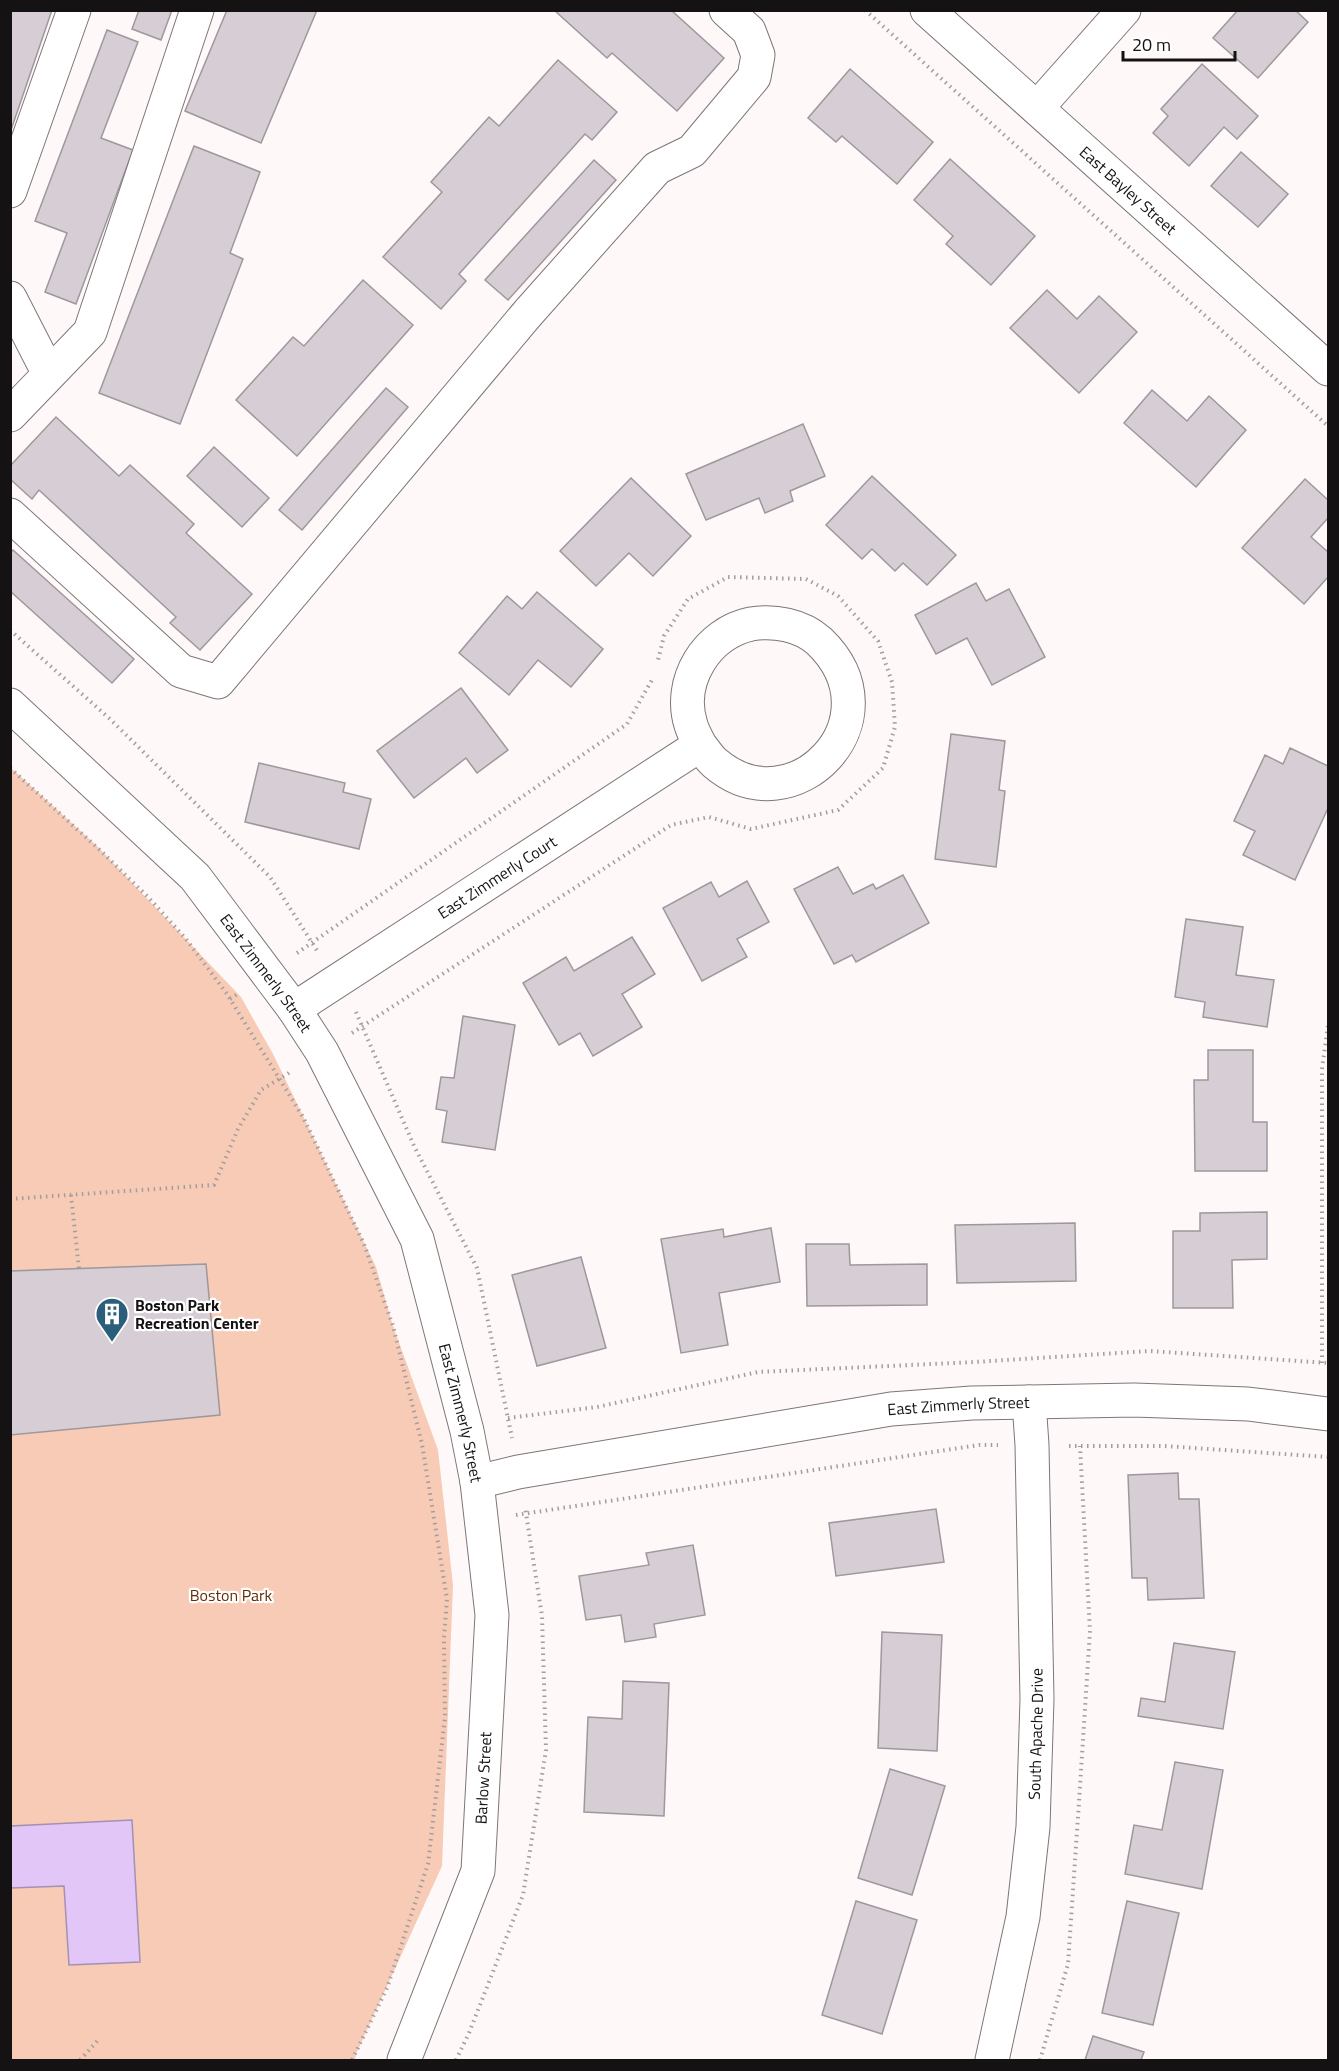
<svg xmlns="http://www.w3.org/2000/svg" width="1339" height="2071" font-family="'Titillium Web',sans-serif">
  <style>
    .green { fill: #f7cbb5 }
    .water { fill: #e2c6f7; stroke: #a490b3; stroke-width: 1.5 }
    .building { fill: #d6ced4; stroke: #9e979c; stroke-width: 1.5 }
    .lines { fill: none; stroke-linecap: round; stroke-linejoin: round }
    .minor-casing { stroke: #7f7578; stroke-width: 35 }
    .path { stroke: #a29d9e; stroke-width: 4; stroke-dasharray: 1.5 4.5; stroke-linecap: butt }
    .minor { stroke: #fff; stroke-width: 33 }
    .labels { text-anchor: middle; stroke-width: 4.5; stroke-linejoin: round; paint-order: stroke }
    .street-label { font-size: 16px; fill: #151213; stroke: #fff }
    .poi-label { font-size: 16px; font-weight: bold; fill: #151213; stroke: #fff; text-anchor: start }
    .park-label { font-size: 16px; fill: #632c06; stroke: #fff }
  </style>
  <rect width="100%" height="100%" fill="#fef8f9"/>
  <polygon class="green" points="10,767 98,847 241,997 273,1054 376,1267 393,1326 438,1450 453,1585 442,1866 356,2054 355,2060 11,2060"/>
  <polygon class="water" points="132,1820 140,1962 69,1965 64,1886 11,1888 11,1826"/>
  <g class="building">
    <polygon points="10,10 52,10 10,133"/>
    <polygon points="139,10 172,10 161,40 132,29"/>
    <polygon points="227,10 317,10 261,143 185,111"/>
    <polygon points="554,10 671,10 724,58 677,111 612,53 607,58"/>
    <polygon points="1238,10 1295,10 1308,22 1258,78 1213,38"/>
    <polygon points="107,30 138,42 101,138 133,150 76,304 45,292 67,233 35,221"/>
    <polygon points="558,60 617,112 592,140 585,134 459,274 466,281 441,309 383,257 442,192 431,182 489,117 499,126"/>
    <polygon points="1202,64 1258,116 1237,139 1224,127 1189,166 1153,133 1168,116 1161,109"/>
    <polygon points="850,69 933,142 897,184 842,136 836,142 808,118"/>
    <polygon points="194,146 260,172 230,253 243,259 180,424 99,393"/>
    <polygon points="1241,152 1288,194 1258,227 1211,186"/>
    <polygon points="950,159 1035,236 991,285 946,244 953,236 914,200"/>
    <polygon points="594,160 616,180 508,300 485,280"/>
    <polygon points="363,280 413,325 297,456 236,400 293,337 304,346"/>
    <polygon points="1047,290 1077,319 1099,296 1137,332 1079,393 1010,328"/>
    <polygon points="386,388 408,407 302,530 279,510"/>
    <polygon points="1152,390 1187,421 1209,396 1246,430 1196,487 1124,423"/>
    <polygon points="56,417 119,476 130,465 194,524 186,533 252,594 200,650 170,623 176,617 39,490 32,499 10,479 10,466"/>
    <polygon points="803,424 825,476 790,491 793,501 765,513 759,498 706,520 686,474"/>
    <polygon points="214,447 269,498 242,527 187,476"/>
    <polygon points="872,476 956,555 927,585 903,563 895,571 872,549 862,559 826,525"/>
    <polygon points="631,478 691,536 653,576 629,553 596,586 560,551"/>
    <polygon points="1305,479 1328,500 1328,518 1311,537 1328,552 1328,577 1304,604 1242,548"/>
    <polygon points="13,550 134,659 112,683 10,591 10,553"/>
    <polygon points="976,583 986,601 1009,589 1045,657 992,685 967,638 936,654 915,615"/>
    <polygon points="537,592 603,649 571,687 538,660 509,695 459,653 507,596 522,609"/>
    <polygon points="461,688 508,750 477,773 466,758 414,798 377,751"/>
    <polygon points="951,734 1005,741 999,790 1005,791 996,867 935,859"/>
    <polygon points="1290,748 1328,766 1328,808 1295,880 1243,855 1255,831 1234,821 1265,755 1283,764"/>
    <polygon points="259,763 345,783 343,792 371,799 359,849 245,822"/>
    <polygon points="838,867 853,894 873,884 876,889 903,875 929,923 856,962 852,955 834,964 794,889"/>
    <polygon points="747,881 769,922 737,939 747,957 702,981 663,908 711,882 719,897"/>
    <polygon points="1186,919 1243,927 1236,975 1274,980 1267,1027 1203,1017 1205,1002 1175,997"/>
    <polygon points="632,937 655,974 622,994 642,1027 593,1056 580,1033 559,1045 523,983 566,957 574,971"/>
    <polygon points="463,1016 515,1025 495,1150 442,1142 447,1111 436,1109 441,1077 454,1078"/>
    <polygon points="1208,1050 1253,1050 1253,1122 1267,1122 1267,1171 1195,1171 1194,1080 1208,1080"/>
    <polygon points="1267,1212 1267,1259 1232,1260 1233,1308 1173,1308 1173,1231 1200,1231 1200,1213"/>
    <polygon points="1075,1223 1076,1281 957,1283 955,1225"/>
    <polygon points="771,1228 780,1282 719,1293 728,1345 681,1353 661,1239 723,1229 724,1237"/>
    <polygon points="806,1244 849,1244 850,1265 927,1264 927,1305 807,1306"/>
    <polygon points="581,1257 606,1348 537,1366 512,1275"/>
    <polygon points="206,1264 220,1415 10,1435 10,1271"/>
    <polygon points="1178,1473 1179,1499 1199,1499 1204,1598 1148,1600 1147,1578 1132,1578 1128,1475"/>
    <polygon points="936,1509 944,1562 836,1576 829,1523"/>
    <polygon points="693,1545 705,1615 654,1624 656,1637 625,1642 621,1615 586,1620 579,1576 649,1565 646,1553"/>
    <polygon points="882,1632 942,1635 937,1751 878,1748"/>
    <polygon points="1174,1643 1235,1652 1223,1729 1138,1716 1141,1698 1165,1702"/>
    <polygon points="623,1681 669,1683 664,1816 584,1812 588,1717 622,1719"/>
    <polygon points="1175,1762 1223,1770 1202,1889 1125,1874 1134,1825 1162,1830"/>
    <polygon points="890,1769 945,1786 912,1895 858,1878"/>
    <polygon points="856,1901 917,1920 882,2034 822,2015"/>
    <polygon points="1127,1901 1179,1913 1153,2025 1102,2013"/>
    <polygon points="1093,2036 1144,2052 1141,2060 1085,2060"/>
  </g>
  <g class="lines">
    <g class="minor-casing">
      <g id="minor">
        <path id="s1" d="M927,10l401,359"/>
        <polyline points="1037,108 1124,10"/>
        <polyline points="10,191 74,10"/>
        <polyline points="10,298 49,374"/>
        <polyline points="10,415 90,332 197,10"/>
        <polyline points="10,515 181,671 218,682 528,313 657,168 692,151 754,77 758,55 749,31 726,10"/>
        <path id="s2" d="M10,705l185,172 99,132 28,43 95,187 50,192 10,51 15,133 -14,256 -74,189"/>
        <path id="s3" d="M294,1009l406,-264c5,6 9,13 15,18 78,67 186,-44 104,-122 -18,-16 -45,-21 -68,-17 -44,9 -74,57 -60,101 2,7 6,14 9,20"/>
        <path id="s4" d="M477,1482l41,-10 373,-63 81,-6 162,-3 114,4 80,10"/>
        <path id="s5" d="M992,2060l31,-143 10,-90 4,-128 -5,-254 -3,-43"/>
      </g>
    </g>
    <g class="path">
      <polyline points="865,10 1328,426"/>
      <polyline points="10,630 110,719 270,877 318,952"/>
      <polyline points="10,768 102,852 149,898 186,939 227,994 303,1117 364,1244 393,1326 422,1444 447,1599 444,1638 445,1717 428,1864 387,1988 352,2060"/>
      <polyline points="297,953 627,724 653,678"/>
      <polyline points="230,999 239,993"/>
      <polyline points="356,1012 414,1146 477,1268 512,1438"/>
      <polyline points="352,1033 671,825 709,817 751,829 838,810 883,768 895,727 892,682 878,641 838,596 806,579 728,577 688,599 664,636 658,660"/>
      <polyline points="71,1195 79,1269"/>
      <polyline points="10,1199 214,1185 238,1129 261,1090 292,1071"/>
      <polyline points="1322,1363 1322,1069 1328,1025"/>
      <polyline points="508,1418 597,1407 758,1372 975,1362 1150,1351 1328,1363"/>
      <polyline points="1069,1446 1164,1446 1328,1457"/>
      <polyline points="516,1515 979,1445 998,1445"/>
      <polyline points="80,2060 100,2038"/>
      <polyline points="456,2060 469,2033 523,1895 546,1750 542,1616 525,1507"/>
      <polyline points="1040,2060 1068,1964 1079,1802 1090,1631 1080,1446"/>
    </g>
    <use href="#minor" class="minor"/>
  </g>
  <defs>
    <g id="building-pin" transform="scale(1.725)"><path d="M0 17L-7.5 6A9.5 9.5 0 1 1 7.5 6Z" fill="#2b5e7b" stroke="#fff"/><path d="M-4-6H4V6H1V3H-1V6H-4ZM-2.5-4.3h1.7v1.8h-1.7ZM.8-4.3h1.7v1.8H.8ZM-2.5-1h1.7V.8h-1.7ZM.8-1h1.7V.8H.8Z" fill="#fff"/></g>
  </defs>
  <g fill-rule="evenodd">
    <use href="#building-pin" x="112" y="1314"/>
  </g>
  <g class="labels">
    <g class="street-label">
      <text dy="6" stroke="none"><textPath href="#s1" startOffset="270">East Bayley Street</textPath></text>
      <text dy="6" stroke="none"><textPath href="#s3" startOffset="242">East Zimmerly Court</textPath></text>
      <text dy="6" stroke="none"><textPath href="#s2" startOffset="372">East Zimmerly Street</textPath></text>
      <text dy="6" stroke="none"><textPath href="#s4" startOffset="488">East Zimmerly Street</textPath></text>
      <text dy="6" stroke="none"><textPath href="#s2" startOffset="858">East Zimmerly Street</textPath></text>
      <text dy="6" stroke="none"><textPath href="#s5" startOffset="330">South Apache Drive</textPath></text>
      <text transform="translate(483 1778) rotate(-87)" y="6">Barlow Street</text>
    </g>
    <g class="poi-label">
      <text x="135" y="1311">Boston Park<tspan x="135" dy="18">Recreation Center</tspan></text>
    </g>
    <g class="park-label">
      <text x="231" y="1601">Boston Park</text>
    </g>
  </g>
  <rect width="1339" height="2071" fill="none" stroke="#151213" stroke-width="24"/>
  <path d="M1123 51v9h112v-9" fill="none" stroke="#151213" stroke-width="3"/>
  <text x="1132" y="51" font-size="18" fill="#151213" stroke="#ffffff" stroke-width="4.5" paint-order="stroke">20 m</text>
</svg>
